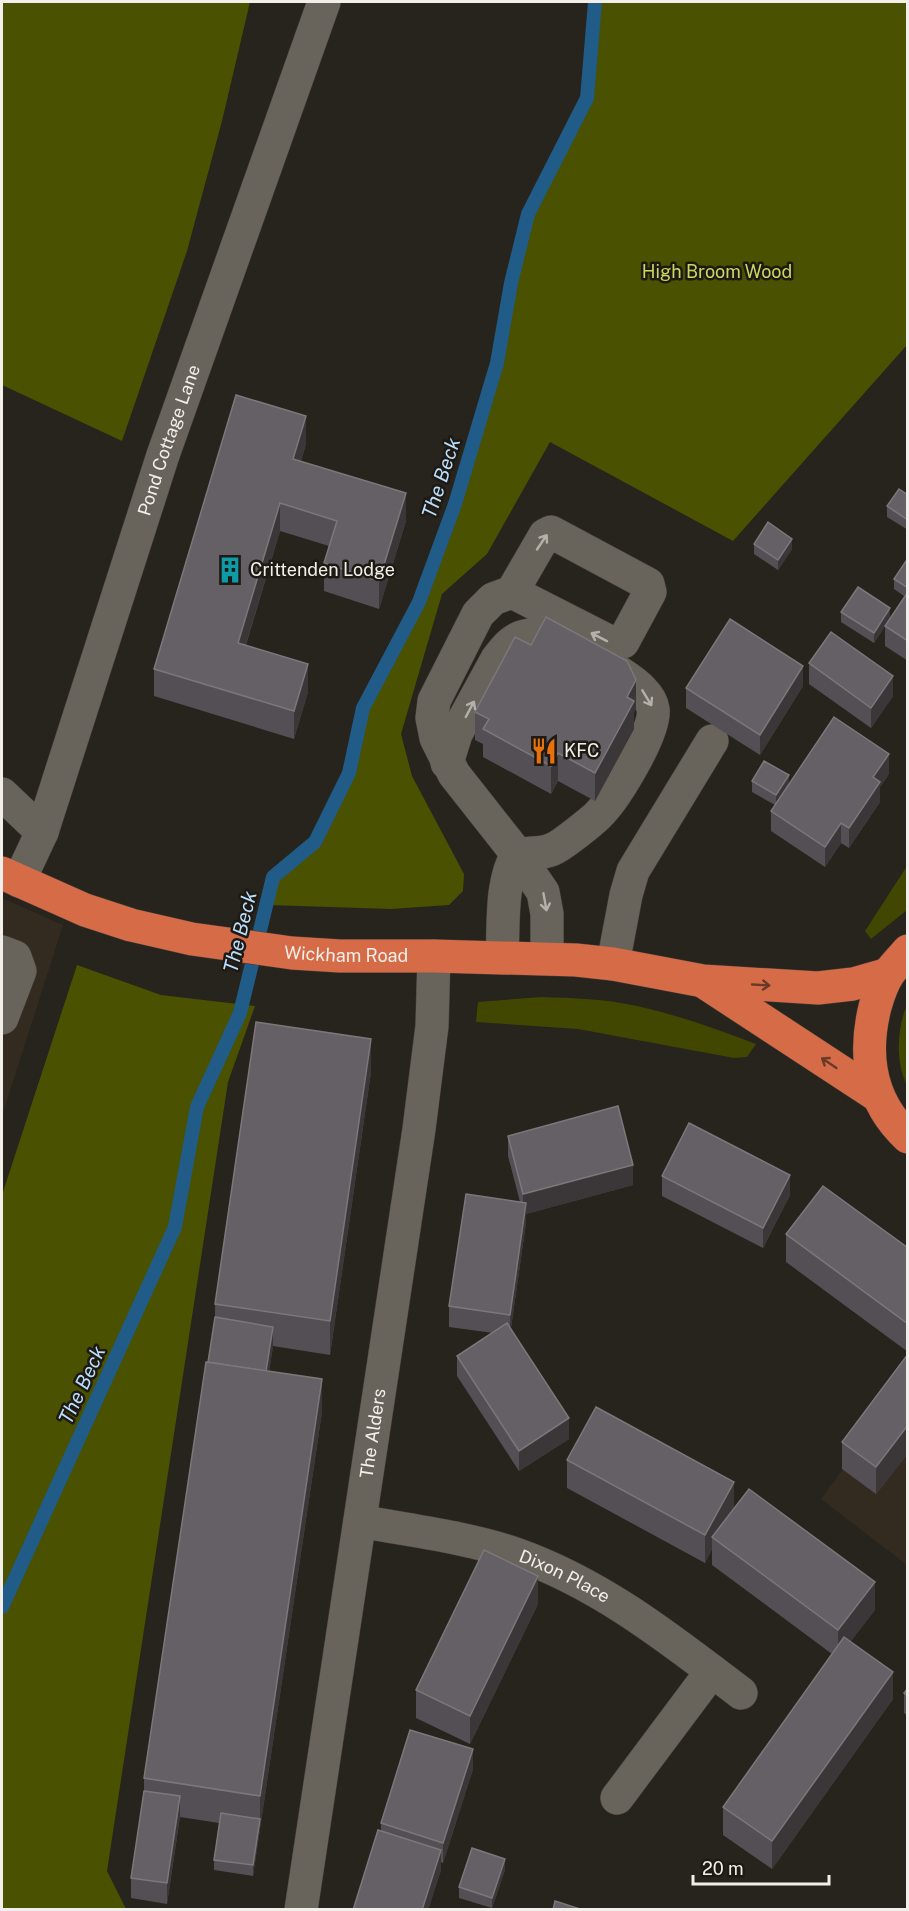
<svg xmlns="http://www.w3.org/2000/svg" width="909" height="1911" font-family="'Public Sans',sans-serif">
  <style>
    .built { fill: #332b1f }
    .green { fill: #414701 }
    .forest { fill: #4a5101 }
    .lines { fill: none; stroke-linecap: round; stroke-linejoin: round }
    .stream { stroke: #205c87; stroke-width: 14 }
    .minor-casing { stroke: #423f39; stroke-width: 34 }
    .highway-casing { stroke: #423f39; stroke-width: 34 }
    .minor { stroke: #68635b; stroke-width: 33 }
    .highway { stroke: #d66b47; stroke-width: 33 }
    .wall { fill: #544f55 }
    .shaded-wall { fill: #3b3638 }
    .building { fill: #656065; stroke: #7b777a; stroke-width: 1.5 }
    .oneway { stroke: #b4b0aa }
    .oneway2 { stroke: #683a28 }
    .labels { text-anchor: middle; stroke-width: 5; stroke-linejoin: round; paint-order: stroke }
    .park-label { font-size: 18px; fill: #cad85f; stroke: #1e1a13 }
    .street-label { font-size: 18px; fill: #f2efea; stroke: #1e1a13 }
    .poi-label { font-size: 18px; fill: #f2efea; stroke: #1e1a13; text-anchor: start }
    .water-label { font-size: 20px; font-style: italic; fill: #badffe; stroke: #1e1a13 }
  </style>
  <rect width="100%" height="100%" fill="#27231d"/>
  <g class="built">
    <polygon points="2,898 63,925 2,1116"/>
    <polygon points="907,1382 907,1565 821,1499"/>
  </g>
  <g class="green">
    <polygon points="907,866 907,910 871,939 865,931"/>
    <path d="M541,997c32,1 65,2 96,9 41,9 80,23 119,38l-9,13 -13,1 -156,-29 -102,-7 2,-20z"/>
    <path d="M907,1005v80c-12,-23 -10,-57 0,-80z"/>
  </g>
  <g class="forest">
    <polygon points="2,2 250,2 222,121 187,251 122,441 2,385"/>
    <polygon points="596,2 907,2 907,345 733,541 550,442 487,554 442,594 401,734 412,776 464,874 463,891 449,905 391,909 268,905 277,876 316,849 352,775 366,709 420,605 458,506 500,364 511,286 531,214 589,100"/>
    <polygon points="77,965 161,995 255,1006 228,1082 107,1871 126,1909 2,1909 2,1195"/>
  </g>
  <g class="lines">
    <polyline class="stream" points="2,1607 175,1227 197,1107 240,1013 273,877 315,842 349,773 363,708 419,602 455,504 497,363 511,283 528,214 587,98 595,2"/>
    <g class="minor-casing">
      <g id="minor">
        <polyline points="512,592 614,644 623,642 650,592 648,584 551,532 545,535 512,592 493,599 478,614 434,701 432,718 436,738 454,774 517,854 543,892 547,914 547,958"/>
        <path d="M447,763l9,-29 41,-75c9,-12 17,-22 32,-24 22,-4 98,38 113,55 5,5 10,12 11,19 4,21 -37,88 -53,104 -6,7 -39,33 -47,36 -10,5 -26,4 -36,5"/>
        <polyline points="2,794 42,832"/>
        <path id="s1" d="M19,881l23,-49 121,-377 161,-453"/>
        <polyline points="2,952 15,957 20,971 2,1018"/>
        <path d="M502,957c2,-32 -2,-74 15,-103"/>
        <polyline points="613,964 626,895 633,871 712,741"/>
        <path id="s2" d="M360,1521c52,10 106,16 156,33 85,30 154,85 225,139"/>
        <polyline points="617,1798 712,1671"/>
        <path id="s3" d="M301,1910l118,-781 13,-103 2,-70"/>
      </g>
    </g>
    <g class="highway-casing">
      <g id="highway">
        <path id="s4" d="M2,873l83,37 46,15 61,14 100,14 48,3h94l142,4 37,4 90,17 115,7 35,-4 35,-10"/>
        <path d="M908,951c-6,7 -13,14 -19,22 -6,9 -11,23 -14,34 -12,48 -5,95 33,130"/>
        <polyline points="704,982 878,1096"/>
      </g>
    </g>
    <use href="#minor" class="minor"/>
    <use href="#highway" class="highway"/>
  </g>
  <g class="wall">
    <polygon points="306,444 301,461 406,521 379,609 324,591 324,563 329,546 280,531 246,645 308,692 294,739 154,696 154,669"/>
    <polygon points="908,495 908,530 887,517 887,506"/>
    <polygon points="754,544 792,549 778,570 754,554"/>
    <polygon points="908,558 908,661 885,646 885,626 874,643 841,622 841,612 890,618 904,596 894,589 894,579"/>
    <polygon points="809,663 893,696 871,728 809,684"/>
    <polygon points="803,686 760,755 686,708 686,688"/>
    <polygon points="636,708 634,712 634,729 595,801 558,781 551,794 483,757 483,744 475,740 475,712"/>
    <polygon points="889,774 880,787 880,802 849,848 841,843 825,867 771,831 771,811 775,805 752,792 752,781 789,785"/>
    <polygon points="371,1072 330,1355 273,1346 269,1371 322,1412 253,1876 214,1870 214,1860 219,1823 180,1817 167,1904 131,1898 131,1878 144,1791 144,1778 215,1317 215,1304"/>
    <polygon points="508,1136 633,1185 526,1214 526,1223 511,1328 569,1439 519,1471 457,1376 457,1356 493,1333 449,1327 449,1306 520,1202 508,1156"/>
    <polygon points="662,1176 790,1195 763,1248 662,1196"/>
    <polygon points="786,1234 908,1248 908,1352 786,1262"/>
    <polygon points="908,1354 908,1453 876,1494 842,1469 842,1442"/>
    <polygon points="567,1460 734,1509 875,1610 850,1642 893,1699 772,1869 723,1835 723,1807 832,1654 712,1565 712,1549 705,1563 567,1488"/>
    <polygon points="538,1604 470,1744 416,1718 416,1690"/>
    <polygon points="908,1688 908,1716 904,1713 904,1693"/>
    <polygon points="473,1769 443,1863 441,1862 441,1870 428,1910 353,1910 381,1831 381,1823"/>
    <polygon points="505,1870 492,1908 459,1898 459,1887"/>
  </g>
  <g class="shaded-wall">
    <polygon points="306,416 306,444 293,487 293,459"/>
    <polygon points="406,493 406,521 379,609 379,581"/>
    <polygon points="280,503 280,531 238,670 238,643"/>
    <polygon points="792,539 792,549 778,570 778,560"/>
    <polygon points="890,608 890,618 874,643 874,633"/>
    <polygon points="308,664 308,692 294,739 294,711"/>
    <polygon points="803,666 803,686 760,755 760,735"/>
    <polygon points="893,676 893,696 871,728 871,708"/>
    <polygon points="636,680 636,708 634,712 634,729 595,801 595,773 627,697"/>
    <polygon points="558,753 558,781 551,794 551,766"/>
    <polygon points="889,754 889,774 880,787 880,802 849,848 849,828 873,777"/>
    <polygon points="789,775 789,786 776,806 776,795"/>
    <polygon points="841,823 841,843 825,867 825,847"/>
    <polygon points="371,1039 371,1072 330,1355 330,1321"/>
    <polygon points="633,1165 633,1185 526,1214 526,1223 510,1335 510,1315 523,1214 523,1194"/>
    <polygon points="790,1175 790,1195 763,1248 763,1228"/>
    <polygon points="273,1327 273,1347 264,1404 264,1384"/>
    <polygon points="322,1379 322,1412 253,1876 253,1865 260,1819 260,1796"/>
    <polygon points="569,1418 569,1439 519,1471 519,1451"/>
    <polygon points="908,1425 908,1453 876,1494 876,1467"/>
    <polygon points="734,1482 734,1509 712,1537 712,1549 705,1563 705,1535"/>
    <polygon points="538,1576 538,1604 470,1744 470,1716"/>
    <polygon points="875,1582 875,1610 838,1658 838,1630"/>
    <polygon points="893,1672 893,1699 772,1869 772,1841"/>
    <polygon points="473,1749 473,1769 443,1863 443,1843"/>
    <polygon points="180,1796 180,1816 167,1904 167,1883"/>
    <polygon points="441,1850 441,1870 428,1910 422,1910"/>
    <polygon points="505,1859 505,1870 492,1908 492,1898"/>
  </g>
  <g class="building">
    <polygon points="236,395 306,416 293,459 406,493 379,581 324,563 337,521 280,503 238,643 308,664 294,711 154,669"/>
    <polygon points="899,489 908,495 908,520 887,506"/>
    <polygon points="768,522 792,539 778,560 754,544"/>
    <polygon points="908,558 908,588 894,579"/>
    <polygon points="858,587 890,608 874,633 841,612"/>
    <polygon points="908,592 908,641 885,626"/>
    <polygon points="546,617 627,661 636,680 627,697 634,701 595,773 558,753 551,766 483,729 489,719 475,712 515,637 531,645"/>
    <polygon points="730,619 803,666 760,735 686,688"/>
    <polygon points="831,632 893,676 871,708 809,663"/>
    <polygon points="834,717 889,754 873,777 880,782 849,828 841,823 825,847 771,811"/>
    <polygon points="764,761 789,775 776,795 752,781"/>
    <polygon points="256,1022 371,1039 330,1321 215,1304"/>
    <polygon points="618,1106 633,1165 523,1194 508,1136"/>
    <polygon points="689,1123 790,1175 763,1228 662,1176"/>
    <polygon points="823,1186 908,1248 908,1324 786,1234"/>
    <polygon points="466,1194 526,1203 510,1315 449,1306"/>
    <polygon points="215,1317 273,1327 266,1371 208,1362"/>
    <polygon points="507,1323 569,1418 519,1451 457,1356"/>
    <polygon points="908,1354 908,1425 876,1467 842,1442"/>
    <polygon points="206,1362 322,1379 260,1796 144,1778"/>
    <polygon points="596,1407 734,1482 705,1535 567,1460"/>
    <polygon points="749,1489 875,1582 838,1630 712,1537"/>
    <polygon points="484,1550 538,1576 470,1716 416,1690"/>
    <polygon points="844,1637 893,1672 772,1841 723,1807"/>
    <polygon points="908,1688 908,1696 904,1693"/>
    <polygon points="410,1730 473,1749 443,1843 381,1823"/>
    <polygon points="144,1791 180,1796 167,1883 131,1878"/>
    <polygon points="221,1813 260,1819 253,1865 214,1860"/>
    <polygon points="378,1830 441,1850 422,1910 353,1910"/>
    <polygon points="472,1848 505,1859 492,1898 459,1887"/>
    <polygon points="555,1901 583,1910 553,1910"/>
  </g>
  <defs><path id="oneway-shaft" d="M-6 0H5M1.5-3L5.5 0L1.5 3" fill="none" stroke-width="1.6" stroke-linecap="round" stroke-linejoin="round" transform="scale(1.5)"/></defs>
  <g class="oneway">
    <use href="#oneway-shaft" transform="translate(542 542) rotate(-56)"/>
    <use href="#oneway-shaft" transform="translate(599 637) rotate(-153)"/>
    <use href="#oneway-shaft" transform="translate(647 698) rotate(59)"/>
    <use href="#oneway-shaft" transform="translate(470 709) rotate(-62)"/>
    <use href="#oneway-shaft" transform="translate(545 902) rotate(80)"/>
  </g>
  <g class="oneway2">
    <use href="#oneway-shaft" transform="translate(761 985) rotate(3)"/>
    <use href="#oneway-shaft" transform="translate(829 1063) rotate(-146)"/>
  </g>
  <defs>
    <g id="building-bare" transform="scale(2.07)"><path d="M-4-6H4V6H1V3H-1V6H-4ZM-2.5-4.3h1.7v1.8h-1.7ZM.8-4.3h1.7v1.8H.8ZM-2.5-1h1.7V.8h-1.7ZM.8-1h1.7V.8H.8Z" fill="#0f9aa8" stroke="#1e1a13" stroke-width="2.5" paint-order="stroke"/></g>
    <g id="restaurant-bare" transform="scale(2.07)"><path d="M-5-6h1v4h1v-4h1v4h1v-4h1v5L-1.5 .5V6h-2V.5L-5-1ZM5-6V6H3V1.5H1.5Q1.5-4 5-6Z" fill="#e8710a" stroke="#1e1a13" stroke-width="2.5" paint-order="stroke"/></g>
  </defs>
  <g fill-rule="evenodd">
    <use href="#building-bare" x="230" y="570"/>
    <use href="#restaurant-bare" x="544" y="751"/>
  </g>
  <g class="labels">
    <g class="park-label">
      <text x="717" y="278">High Broom Wood</text>
    </g>
    <g class="street-label">
      <text dy="6" stroke="none"><textPath href="#s1" startOffset="466">Pond Cottage Lane</textPath></text>
      <text dy="6" stroke="none"><textPath href="#s4" startOffset="357">Wickham Road</textPath></text>
      <text dy="6" stroke="none"><textPath href="#s3" startOffset="482">The Alders</textPath></text>
      <text dy="6" stroke="none"><textPath href="#s2" startOffset="213">Dixon Place</textPath></text>
    </g>
    <g class="poi-label">
      <text x="250" y="576">Crittenden Lodge</text>
      <text x="564" y="757">KFC</text>
    </g>
    <g class="water-label">
      <text transform="translate(441 478) rotate(-72)" y="7">The Beck</text>
      <text transform="translate(240 932) rotate(-76)" y="7">The Beck</text>
      <text transform="translate(82 1385) rotate(-65)" y="7">The Beck</text>
    </g>
  </g>
  <rect width="909" height="1911" fill="none" stroke="#f2efea" stroke-width="6"/>
  <path d="M693 1875v9h136v-9" fill="none" stroke="#f2efea" stroke-width="3"/>
  <text x="702" y="1875" font-size="18" fill="#f2efea" stroke="#1e1a13" stroke-width="4.5" paint-order="stroke">20 m</text>
</svg>
